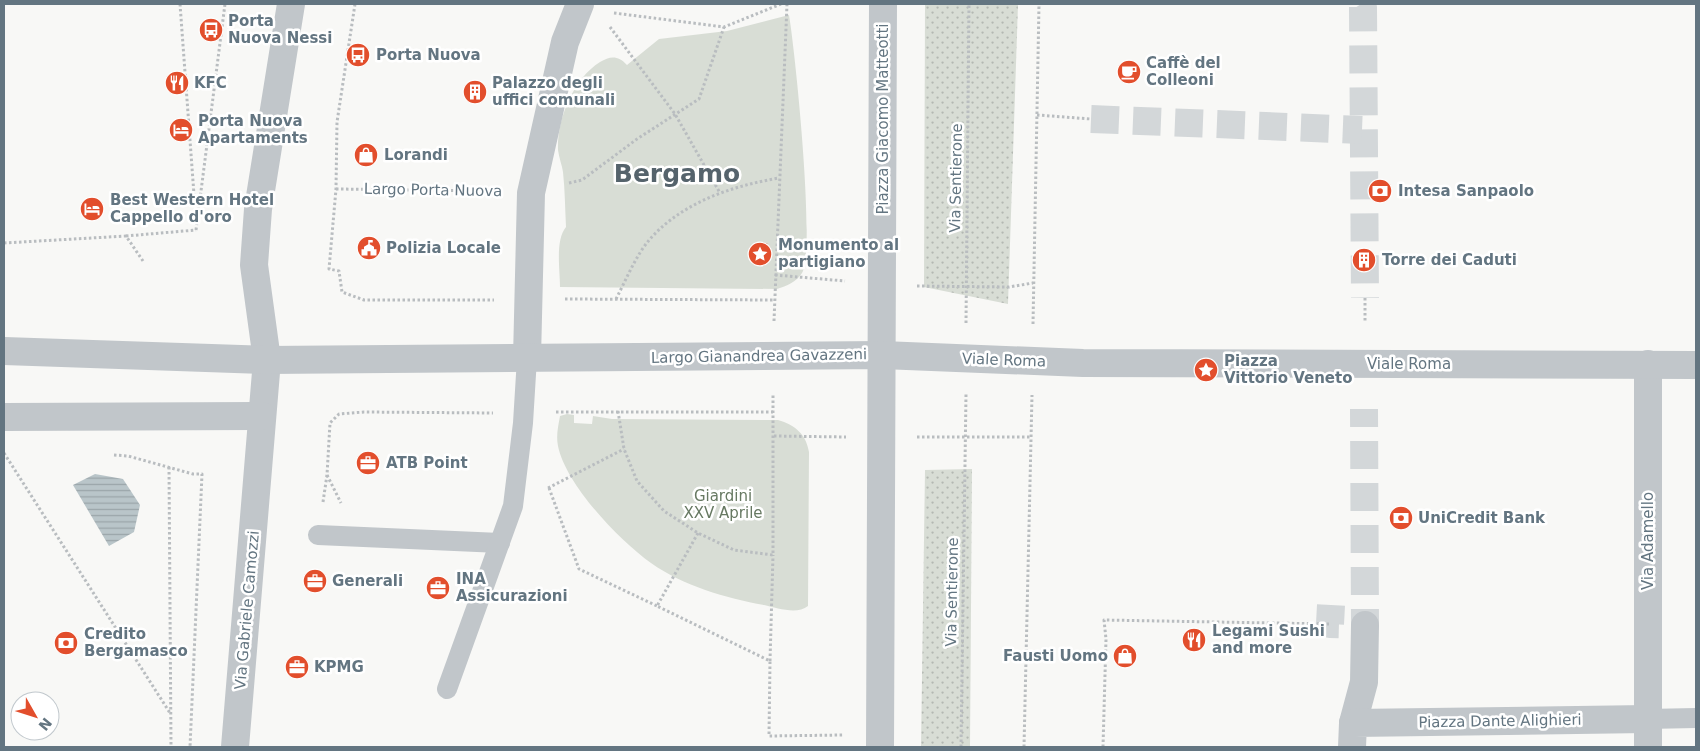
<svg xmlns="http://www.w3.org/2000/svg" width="1700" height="751" font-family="'DejaVu Sans',sans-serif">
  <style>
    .park { fill: #d8ddd5 }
    .garden { fill: url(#garden-dots) }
    .water { fill: url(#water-rules) }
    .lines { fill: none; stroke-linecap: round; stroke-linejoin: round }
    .pedestrian-tunnel { stroke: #d3d7d9; stroke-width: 28; stroke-dasharray: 28 14; stroke-linecap: butt }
    .path { stroke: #b9bdc0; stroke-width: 3; stroke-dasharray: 2.5 2.5; stroke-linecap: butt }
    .service { stroke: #c1c6ca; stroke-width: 20 }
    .pedestrian { stroke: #c1c6ca; stroke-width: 28 }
    .minor { stroke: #c1c6ca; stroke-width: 28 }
    .tertiary { stroke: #c1c6ca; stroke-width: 28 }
    .labels { text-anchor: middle; stroke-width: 5; stroke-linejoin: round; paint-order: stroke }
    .poi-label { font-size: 15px; font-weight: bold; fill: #637581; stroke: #fff; text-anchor: start }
    .street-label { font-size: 15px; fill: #637581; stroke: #fff }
    .park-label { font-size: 15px; fill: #677962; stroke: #fff }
    .town-label { font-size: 25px; font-weight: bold; fill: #55636c; stroke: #fff }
  </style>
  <defs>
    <pattern id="garden-dots" width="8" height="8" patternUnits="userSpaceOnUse" patternTransform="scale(1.25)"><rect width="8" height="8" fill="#d8ddd5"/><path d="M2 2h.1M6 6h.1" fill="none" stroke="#b3b8b2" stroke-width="1.8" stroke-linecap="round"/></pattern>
    <pattern id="water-rules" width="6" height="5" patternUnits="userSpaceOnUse" patternTransform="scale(1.25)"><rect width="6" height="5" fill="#b9c5c9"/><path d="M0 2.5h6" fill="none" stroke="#9aa5a9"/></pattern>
  </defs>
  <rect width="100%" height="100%" fill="#f8f8f6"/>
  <g class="park">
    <path d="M789,15c6,35 27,235 13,258 -6,9 -15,13 -25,16l-217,-2c0,-17 -5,-47 6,-60 -1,-18 -1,-37 -3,-55 -1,-7 -4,-14 -5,-22 -1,-31 15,-71 42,-88 10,-6 18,-7 27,3l32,-26 68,-8z"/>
    <path d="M567,414l7,1v8l18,1 1,-8 19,3 166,1c17,5 28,14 31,32l-1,154c-11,9 -31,2 -44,-1 -38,-7 -81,-19 -113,-42 -32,-23 -85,-78 -93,-117 -2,-10 0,-19 2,-30z"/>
  </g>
  <g class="garden">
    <polygon points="925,4 1018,4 1008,304 924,287"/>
    <polygon points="972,469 970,747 921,747 925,470"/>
  </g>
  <polygon class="water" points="95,474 123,479 140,505 134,532 109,546 73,485"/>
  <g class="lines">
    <g class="pedestrian-tunnel">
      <polyline points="1361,4 1363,7 1365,298"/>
      <polyline points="1091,119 1362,130"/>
      <polyline points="1331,605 1330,624 1365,625 1364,409"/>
    </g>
    <g class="path">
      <polyline points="180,4 196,222"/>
      <polyline points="355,4 337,122 336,189 329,269 339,271 342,292 364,300 494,300"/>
      <polyline points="614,13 724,27 781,4"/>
      <polyline points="610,27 675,114 720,193"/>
      <polyline points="1037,115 1091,119"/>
      <polyline points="569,183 582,180 637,139 699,99 724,27"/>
      <polyline points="336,189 497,191"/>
      <polyline points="196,230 225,4"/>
      <polyline points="126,236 196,230"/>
      <polyline points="4,243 126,236 143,261"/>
      <polyline points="775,275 845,281"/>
      <polyline points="917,286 1009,287 1033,283"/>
      <polyline points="1365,298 1365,321"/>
      <polyline points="565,299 774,300"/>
      <path d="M616,299c10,-19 20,-44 34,-60 33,-37 82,-53 129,-61"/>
      <polyline points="774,321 787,4"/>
      <polyline points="966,323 969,4"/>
      <polyline points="1033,324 1039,4"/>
      <polyline points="618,411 624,449 637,481 664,511 698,533 734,550 773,555 773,393"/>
      <polyline points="556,412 773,412"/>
      <polyline points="774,436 846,437"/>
      <polyline points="917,437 1031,437"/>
      <polyline points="4,453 170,713"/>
      <polyline points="114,455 128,456 193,474 202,474 190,747"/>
      <polyline points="169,467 171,747"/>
      <polyline points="327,475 341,503"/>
      <polyline points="548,488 624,449"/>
      <polyline points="549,488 579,569 657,606"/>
      <polyline points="323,502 327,475 330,423 339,414 364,412 493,413"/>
      <polyline points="698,533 657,606 770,661 769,736 843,735"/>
      <polyline points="770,661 773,555"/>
      <polyline points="961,747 966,394"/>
      <polyline points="1024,747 1032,395"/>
      <polyline points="1103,747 1106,639 1104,620 1329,624"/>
    </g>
    <g class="service">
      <polyline points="318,535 500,543"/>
      <polyline points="447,689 513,506 523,423 527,358"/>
      <polyline points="1647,719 1696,718"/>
    </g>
    <g class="pedestrian">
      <polyline points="1353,723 1364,682 1365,625"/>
      <polyline points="1352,747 1353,723 1647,719"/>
    </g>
    <g class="minor">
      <polyline points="527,358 531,193 565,42 580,4"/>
      <polyline points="235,747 267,360 254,265 258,209 291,4"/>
      <polyline points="880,747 883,4"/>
      <polyline points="1648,747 1648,364"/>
    </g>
    <g class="tertiary">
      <polyline points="4,351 267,360 882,355 1083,363 1696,365"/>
      <polyline points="4,417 262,416"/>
    </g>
  </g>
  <defs>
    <g id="bus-disc" transform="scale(1.25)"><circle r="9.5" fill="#e24e2c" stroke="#fff"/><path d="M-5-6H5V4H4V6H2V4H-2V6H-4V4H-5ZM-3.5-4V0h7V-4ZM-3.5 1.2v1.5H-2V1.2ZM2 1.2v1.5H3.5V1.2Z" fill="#fff"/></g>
    <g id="cafe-disc" transform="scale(1.25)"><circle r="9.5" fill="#e24e2c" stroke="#fff"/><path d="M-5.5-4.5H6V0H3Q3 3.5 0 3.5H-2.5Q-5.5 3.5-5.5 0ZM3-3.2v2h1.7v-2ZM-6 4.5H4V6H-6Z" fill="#fff"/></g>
    <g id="restaurant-disc" transform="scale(1.25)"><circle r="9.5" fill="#e24e2c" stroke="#fff"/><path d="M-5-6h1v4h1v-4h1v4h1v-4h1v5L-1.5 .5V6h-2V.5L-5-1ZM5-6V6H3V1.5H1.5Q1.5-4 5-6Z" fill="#fff"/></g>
    <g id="building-disc" transform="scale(1.25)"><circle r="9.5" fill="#e24e2c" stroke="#fff"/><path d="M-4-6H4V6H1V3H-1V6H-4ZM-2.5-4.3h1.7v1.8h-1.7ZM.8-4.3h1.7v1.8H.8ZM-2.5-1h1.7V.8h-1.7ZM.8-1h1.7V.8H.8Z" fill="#fff"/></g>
    <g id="hotel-disc" transform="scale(1.25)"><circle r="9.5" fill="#e24e2c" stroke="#fff"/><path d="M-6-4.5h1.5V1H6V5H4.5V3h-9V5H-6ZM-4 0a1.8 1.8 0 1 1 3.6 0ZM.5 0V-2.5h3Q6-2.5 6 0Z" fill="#fff"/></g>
    <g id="shop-disc" transform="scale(1.25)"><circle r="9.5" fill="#e24e2c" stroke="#fff"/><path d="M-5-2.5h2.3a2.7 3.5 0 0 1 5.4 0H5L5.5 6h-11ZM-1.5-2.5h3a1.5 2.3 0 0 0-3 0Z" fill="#fff"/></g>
    <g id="bank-disc" transform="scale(1.25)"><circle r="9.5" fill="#e24e2c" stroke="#fff"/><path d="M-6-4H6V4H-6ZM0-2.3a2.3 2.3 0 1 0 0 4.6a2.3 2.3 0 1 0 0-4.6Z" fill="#fff"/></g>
    <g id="civic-disc" transform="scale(1.25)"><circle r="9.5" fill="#e24e2c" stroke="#fff"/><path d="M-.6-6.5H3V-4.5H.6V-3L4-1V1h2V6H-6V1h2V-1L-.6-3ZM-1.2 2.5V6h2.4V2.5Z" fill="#fff"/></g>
    <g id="sight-disc" transform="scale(1.25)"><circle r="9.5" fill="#e24e2c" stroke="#fff"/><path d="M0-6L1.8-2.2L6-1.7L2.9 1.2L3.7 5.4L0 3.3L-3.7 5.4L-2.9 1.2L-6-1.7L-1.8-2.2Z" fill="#fff"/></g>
    <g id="office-disc" transform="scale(1.25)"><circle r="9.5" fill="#e24e2c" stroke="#fff"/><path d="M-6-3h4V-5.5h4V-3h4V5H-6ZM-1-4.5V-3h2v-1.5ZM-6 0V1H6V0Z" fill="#fff"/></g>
  </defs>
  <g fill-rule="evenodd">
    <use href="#bus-disc" x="211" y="30"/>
    <use href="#bus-disc" x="358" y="55"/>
    <use href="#cafe-disc" x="1129" y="72"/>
    <use href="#restaurant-disc" x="177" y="83"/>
    <use href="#building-disc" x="475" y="92"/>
    <use href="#hotel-disc" x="181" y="130"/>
    <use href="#shop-disc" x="366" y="155"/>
    <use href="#bank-disc" x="1380" y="191"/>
    <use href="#hotel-disc" x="92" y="209"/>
    <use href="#civic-disc" x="369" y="248"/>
    <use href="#sight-disc" x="760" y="254"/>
    <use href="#building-disc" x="1364" y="260"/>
    <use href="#sight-disc" x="1206" y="370"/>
    <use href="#office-disc" x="368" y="463"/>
    <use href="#bank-disc" x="1401" y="518"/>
    <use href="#office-disc" x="315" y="581"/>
    <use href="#office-disc" x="438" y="588"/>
    <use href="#restaurant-disc" x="1194" y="640"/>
    <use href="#bank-disc" x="66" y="643"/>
    <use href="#shop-disc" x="1125" y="656"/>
    <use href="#office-disc" x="297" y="667"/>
  </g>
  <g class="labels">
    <g class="poi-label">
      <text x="228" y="26">Porta<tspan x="228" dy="17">Nuova Nessi</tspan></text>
      <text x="376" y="60">Porta Nuova</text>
      <text x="1146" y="68">Caffè del<tspan x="1146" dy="17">Colleoni</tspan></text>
      <text x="194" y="88">KFC</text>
      <text x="492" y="88">Palazzo degli<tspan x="492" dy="17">uffici comunali</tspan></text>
      <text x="198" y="126">Porta Nuova<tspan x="198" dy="17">Apartaments</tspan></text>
      <text x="384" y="160">Lorandi</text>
      <text x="1398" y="196">Intesa Sanpaolo</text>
      <text x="110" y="205">Best Western Hotel<tspan x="110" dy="17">Cappello d'oro</tspan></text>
      <text x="778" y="250">Monumento al<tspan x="778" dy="17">partigiano</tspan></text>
      <text x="386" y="253">Polizia Locale</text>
      <text x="1382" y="265">Torre dei Caduti</text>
      <text x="1224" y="366">Piazza<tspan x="1224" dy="17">Vittorio Veneto</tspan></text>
      <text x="386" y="468">ATB Point</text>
      <text x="1418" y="523">UniCredit Bank</text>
      <text x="456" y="584">INA<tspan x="456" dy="17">Assicurazioni</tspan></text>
      <text x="332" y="586">Generali</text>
      <text x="1212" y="636">Legami Sushi<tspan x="1212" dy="17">and more</tspan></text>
      <text x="84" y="639">Credito<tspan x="84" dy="17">Bergamasco</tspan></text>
      <text x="1108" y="661" text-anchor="end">Fausti Uomo</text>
      <text x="314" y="672">KPMG</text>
    </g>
    <g class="street-label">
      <text transform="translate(883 119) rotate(-90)" y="5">Piazza Giacomo Matteotti</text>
      <text transform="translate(956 178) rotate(-89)" y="5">Via Sentierone</text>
      <text transform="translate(433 190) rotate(1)" y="5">Largo Porta Nuova</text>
      <text transform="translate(759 356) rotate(-1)" y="5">Largo Gianandrea Gavazzeni</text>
      <text transform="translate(1004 360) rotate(2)" y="5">Viale Roma</text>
      <text x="1409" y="369">Viale Roma</text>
      <text transform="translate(1648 541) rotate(-90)" y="5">Via Adamello</text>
      <text transform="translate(952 592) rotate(-89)" y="5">Via Sentierone</text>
      <text transform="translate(247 610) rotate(-85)" y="5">Via Gabriele Camozzi</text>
      <text transform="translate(1500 721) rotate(-1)" y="5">Piazza Dante Alighieri</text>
    </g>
    <g class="park-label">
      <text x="723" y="501">Giardini<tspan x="723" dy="17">XXV Aprile</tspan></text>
    </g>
    <g class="town-label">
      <text x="677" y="182">Bergamo</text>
    </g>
  </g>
  <rect width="1700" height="751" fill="none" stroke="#637581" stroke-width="10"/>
  <g transform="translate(35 716) rotate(129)"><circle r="24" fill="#ffffff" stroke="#c1c8cd"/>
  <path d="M0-4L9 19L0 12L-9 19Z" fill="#e24e2c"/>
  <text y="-8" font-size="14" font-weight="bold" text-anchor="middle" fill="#637581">N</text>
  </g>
</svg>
